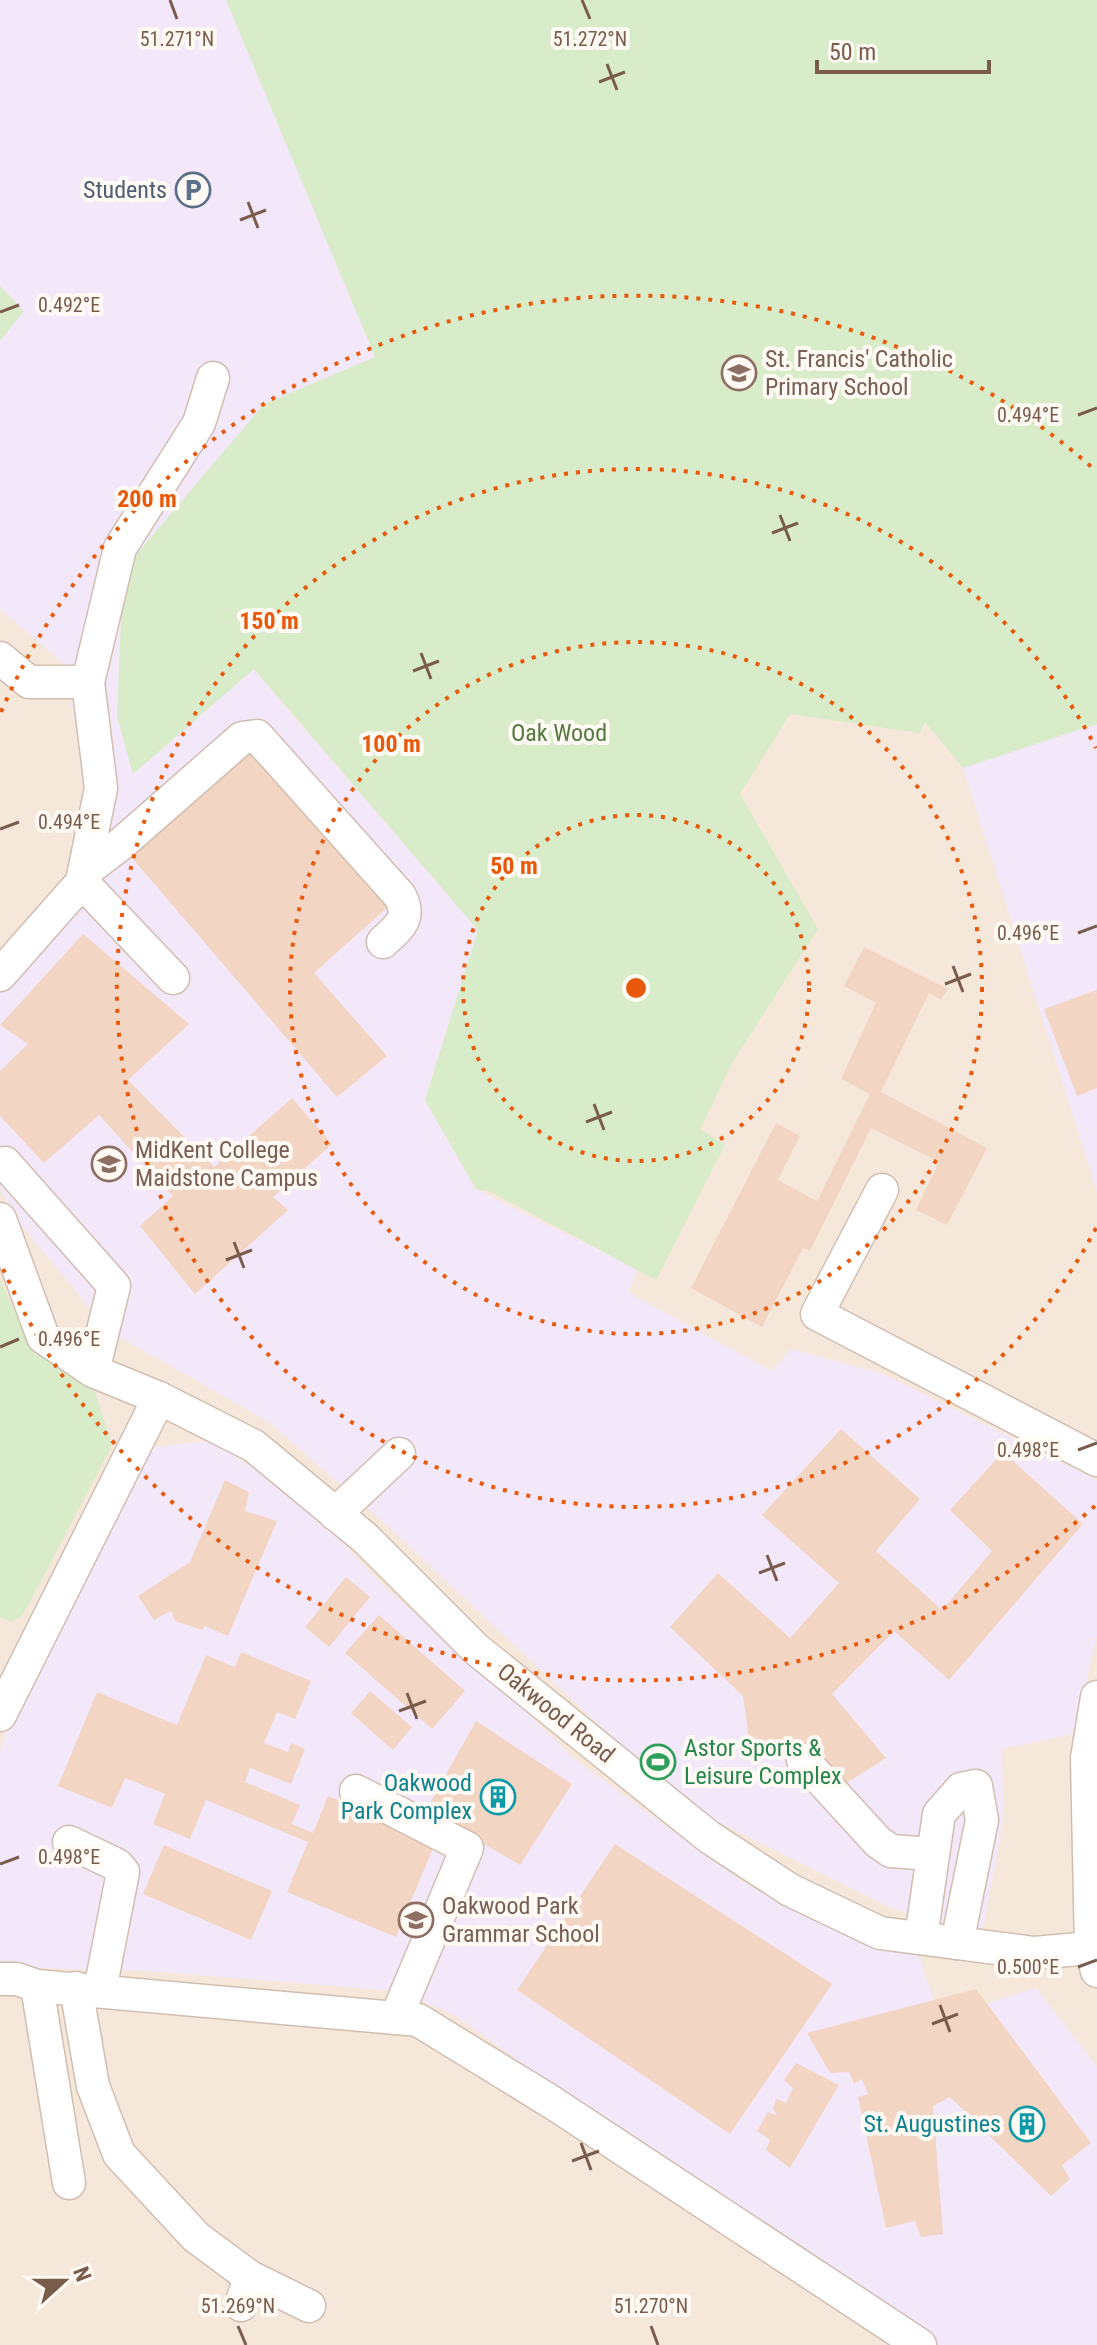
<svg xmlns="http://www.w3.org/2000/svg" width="1097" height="2345" font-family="'Roboto Condensed',sans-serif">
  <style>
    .residential { fill: #f5e8da }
    .education { fill: #f3e8fa }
    .green { fill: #d8ecc9 }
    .building { fill: #f3d5c3 }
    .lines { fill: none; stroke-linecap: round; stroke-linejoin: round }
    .minor-casing { stroke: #d1beb0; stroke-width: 35 }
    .minor { stroke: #fff; stroke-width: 32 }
    .ticks { fill: none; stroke: #7a5c4d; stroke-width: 3 }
    .ring { fill: none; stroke: #e8590c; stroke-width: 4; stroke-dasharray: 4 8 }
    .labels { text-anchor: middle; stroke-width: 8; stroke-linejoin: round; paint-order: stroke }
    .service-label { font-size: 24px; fill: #4e5e75; stroke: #fffaf3; text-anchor: end }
    .education-label { font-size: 24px; fill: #785e54; stroke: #fffaf3; text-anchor: start }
    .park-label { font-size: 24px; fill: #537a41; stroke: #fffaf3 }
    .street-label { font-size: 24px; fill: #7a5c4d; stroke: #fffaf3 }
    .leisure-label { font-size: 24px; fill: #27864d; stroke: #fffaf3; text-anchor: start }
    .culture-label { font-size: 24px; fill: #0d838f; stroke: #fffaf3; text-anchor: end }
    .ticks-label { font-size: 20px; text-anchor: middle; fill: #7a5c4d; stroke: #fffaf3; stroke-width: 8; stroke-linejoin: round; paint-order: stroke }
    .centre { fill: #e8590c; stroke: #fffaf3; stroke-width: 4 }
    .ring-label { font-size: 24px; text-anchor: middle; font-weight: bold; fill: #e8590c; stroke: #fffaf3; stroke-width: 8; stroke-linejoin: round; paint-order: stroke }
  </style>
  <rect width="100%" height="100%" fill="#fdf6ec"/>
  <rect class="residential" x="0" y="0" width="1097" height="2345"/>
  <g class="education">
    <polygon points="0,0 1097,0 1097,1192 963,768 911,705 388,388 133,774 253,669 478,930 425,1100 476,1189 637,1269 629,1293 772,1371 791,1349 883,1374 1097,1480 1097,1635 1074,1734 1001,1749 1004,1817 982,1935 889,1907 684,1805 389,1527 269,1422 109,1331 12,1214 0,1187 0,990 74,868 89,794 64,664 0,609"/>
    <polygon points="213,1440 308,1507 389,1591 484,1672 576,1760 744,1883 919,1956 934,2001 966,2010 1036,1988 1097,2067 1097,2345 933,2345 603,2121 453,2014 396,1991 147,1971 0,1967 0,1752 18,1695 153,1447"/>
  </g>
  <g class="green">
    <polygon points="226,0 1097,0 1097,724 963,768 925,722 920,733 790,714 740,794 818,929 732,1063 700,1129 725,1145 656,1280 491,1192 476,1189 425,1100 478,930 254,669 133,774 117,717 123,570 264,404 375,357"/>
    <polygon points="0,286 24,311 0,341"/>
    <polygon points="0,1280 26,1336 60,1368 95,1392 112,1445 30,1602 21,1617 11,1622 0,1617"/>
  </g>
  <g class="building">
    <polygon points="257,745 390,905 314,973 387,1056 337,1097 126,851"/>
    <polygon points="83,934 189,1024 128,1080 214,1167 292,1098 332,1144 273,1197 288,1210 195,1294 140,1226 173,1196 99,1115 44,1163 0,1116 0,1071 28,1044 0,1025"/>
    <polygon points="864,947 948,989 941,1000 929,993 881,1092 987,1148 947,1225 916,1210 939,1162 871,1128 810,1251 803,1248 762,1327 691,1288 776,1123 800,1136 778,1180 817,1201 870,1094 841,1079 876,1003 844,986"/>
    <polygon points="1097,990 1097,1088 1077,1096 1044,1009"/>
    <polygon points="841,1429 920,1499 876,1551 942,1610 992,1551 950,1510 1003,1452 1083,1524 949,1680 894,1631 832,1694 886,1758 842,1786 794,1741 750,1746 743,1696 670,1627 718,1573 790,1638 839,1583 762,1515"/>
    <polygon points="225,1480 249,1492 245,1511 277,1521 228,1636 205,1626 202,1630 175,1621 171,1611 154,1620 138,1596 190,1562"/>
    <polygon points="346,1577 370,1597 329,1647 305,1627"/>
    <polygon points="379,1615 465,1691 432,1729 345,1653"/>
    <polygon points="241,1652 311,1681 295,1719 277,1712 264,1743 288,1752 291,1743 305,1749 291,1784 250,1768 245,1782 300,1805 292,1824 313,1833 328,1796 436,1841 396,1937 287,1892 308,1842 206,1800 190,1839 153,1824 165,1794 125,1778 112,1808 58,1786 97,1692 177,1725 206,1655 235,1667"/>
    <polygon points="370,1691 412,1727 393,1750 351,1713"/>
    <polygon points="476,1721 572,1784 520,1865 426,1810"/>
    <polygon points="615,1844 832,1984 730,2134 517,1990"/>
    <polygon points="164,1845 272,1891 251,1940 143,1894"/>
    <polygon points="976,1989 1091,2143 1062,2165 1070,2179 1051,2196 950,2097 933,2106 943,2234 921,2237 915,2221 886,2228 858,2097 868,2094 862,2079 854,2084 849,2072 830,2073 807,2033"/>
    <polygon points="796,2063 839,2085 790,2168 766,2150 770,2140 757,2131 768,2112 777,2115 773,2109 776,2099 786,2103 793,2088 784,2080"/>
  </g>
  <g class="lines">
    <g class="minor-casing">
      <g id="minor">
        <polyline points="0,658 29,682 88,682"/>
        <path d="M84,872l37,-28 121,-106 15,-2 143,160c12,23 -1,31 -17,46"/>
        <polyline points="82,882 173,978"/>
        <polyline points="0,975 82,882 101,788 88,682 120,548 199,423 213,378"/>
        <polyline points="0,1164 5,1163 114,1286 93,1371"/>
        <polyline points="882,1190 817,1314 1097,1460"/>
        <polyline points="0,1219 43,1337 93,1371 159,1398 254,1446 365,1538 476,1649 709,1837 790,1890 880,1933 1034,1953 1091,1948"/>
        <polyline points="335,1514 399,1454"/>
        <polyline points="1097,1697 1087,1758 1091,1948 1097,1971"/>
        <polyline points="0,1715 159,1398"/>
        <polyline points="803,1760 878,1842 891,1851 933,1854"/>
        <polyline points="356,1791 467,1848 396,2018"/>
        <polyline points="69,1842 117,1865 123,1872 100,1990"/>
        <polyline points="921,1938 939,1814 961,1789 976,1786 982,1820 957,1943"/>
        <polyline points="0,1979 17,1979 37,1986 418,2020 553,2103 920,2345"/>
        <polyline points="37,1986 69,2183"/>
        <polyline points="76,1988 93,2086 119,2154 196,2237 250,2277 309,2306"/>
        <polyline points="241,2305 250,2277"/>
      </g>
    </g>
    <use href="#minor" class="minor"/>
  </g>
  <path class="ticks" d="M170,0l7,19M582,0l8,19M607,64l10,26M599,82l26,-10M248,202l10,26M240,220l26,-10M0,312l19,-7M1078,415l19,-7M780,515l10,26M772,533l26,-10M421,653l10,26M413,671l26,-10M0,829l19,-7M1078,933l19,-7M953,966l10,26M945,984l26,-10M594,1104l10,26M586,1122l26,-10M234,1242l10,26M226,1260l26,-10M0,1347l19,-8M1078,1450l19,-7M767,1555l10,26M759,1573l26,-10M407,1693l10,26M399,1711l27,-10M0,1864l19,-7M1078,1967l19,-7M940,2005l10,27M932,2024l26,-10M581,2143l10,27M572,2161l27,-10M238,2326l8,19M651,2326l7,19"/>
  <g class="ring">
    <circle cx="636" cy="988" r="173"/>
    <circle cx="636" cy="988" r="346"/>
    <path d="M1096 1228A519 519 0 1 1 1096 748"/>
    <path d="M1095 1506A692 692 0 0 1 1 1264M1 712A692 692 0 0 1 1095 470"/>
  </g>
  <defs>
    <g id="parking-ring" transform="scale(1.8)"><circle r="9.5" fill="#fffaf3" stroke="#5c6f8a" stroke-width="1.5"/><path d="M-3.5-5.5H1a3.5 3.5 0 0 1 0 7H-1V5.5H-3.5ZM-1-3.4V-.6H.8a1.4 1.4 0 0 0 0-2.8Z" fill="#5c6f8a"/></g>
    <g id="school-ring" transform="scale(1.8)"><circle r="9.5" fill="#fffaf3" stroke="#8d6e63" stroke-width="1.5"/><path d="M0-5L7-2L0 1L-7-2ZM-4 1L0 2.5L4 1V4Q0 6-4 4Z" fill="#8d6e63"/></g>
    <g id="university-ring" transform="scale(1.8)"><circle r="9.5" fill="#fffaf3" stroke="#8d6e63" stroke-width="1.5"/><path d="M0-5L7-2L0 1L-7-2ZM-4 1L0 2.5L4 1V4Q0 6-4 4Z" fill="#8d6e63"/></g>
    <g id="stadium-ring" transform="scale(1.8)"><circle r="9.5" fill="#fffaf3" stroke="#2e9e5b" stroke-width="1.5"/><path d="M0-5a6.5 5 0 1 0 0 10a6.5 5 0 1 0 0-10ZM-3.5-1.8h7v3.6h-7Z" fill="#2e9e5b"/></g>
    <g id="building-ring" transform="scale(1.8)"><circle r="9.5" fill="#fffaf3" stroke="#0f9aa8" stroke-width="1.5"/><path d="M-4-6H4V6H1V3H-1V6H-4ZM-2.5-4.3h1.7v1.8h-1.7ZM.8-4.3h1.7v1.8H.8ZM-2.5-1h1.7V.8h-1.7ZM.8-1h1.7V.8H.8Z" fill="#0f9aa8"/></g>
  </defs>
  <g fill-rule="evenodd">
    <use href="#parking-ring" x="193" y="190"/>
    <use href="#school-ring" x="739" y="373"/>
    <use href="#university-ring" x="109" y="1164"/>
    <use href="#stadium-ring" x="658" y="1762"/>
    <use href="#building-ring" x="498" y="1797"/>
    <use href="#school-ring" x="416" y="1920"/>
    <use href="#building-ring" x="1027" y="2124"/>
  </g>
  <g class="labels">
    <g class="service-label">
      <text x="167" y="198">Students</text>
    </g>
    <g class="education-label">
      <text x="765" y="367">St. Francis' Catholic<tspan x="765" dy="28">Primary School</tspan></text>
      <text x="135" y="1158">MidKent College<tspan x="135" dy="28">Maidstone Campus</tspan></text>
      <text x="442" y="1914">Oakwood Park<tspan x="442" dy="28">Grammar School</tspan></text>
    </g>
    <g class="park-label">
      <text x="559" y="741">Oak Wood</text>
    </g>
    <g class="street-label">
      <text transform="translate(556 1713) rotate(39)" y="8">Oakwood Road</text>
    </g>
    <g class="leisure-label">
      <text x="684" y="1756">Astor Sports &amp;<tspan x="684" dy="28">Leisure Complex</tspan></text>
    </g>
    <g class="culture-label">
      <text x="472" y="1791">Oakwood<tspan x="472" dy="28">Park Complex</tspan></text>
      <text x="1001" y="2132">St. Augustines</text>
    </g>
  </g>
  <g class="ticks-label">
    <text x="177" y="46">51.271°N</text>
    <text x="590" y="46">51.272°N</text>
    <text x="69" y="312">0.492°E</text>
    <text x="1028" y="422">0.494°E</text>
    <text x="69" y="829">0.494°E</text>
    <text x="1028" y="940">0.496°E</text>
    <text x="69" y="1346">0.496°E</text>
    <text x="1028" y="1457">0.498°E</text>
    <text x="69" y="1864">0.498°E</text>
    <text x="1028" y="1974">0.500°E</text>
    <text x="238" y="2313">51.269°N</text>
    <text x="651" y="2313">51.270°N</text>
  </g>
  <circle cx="636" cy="988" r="12" class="centre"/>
  <g class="ring-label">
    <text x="147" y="507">200 m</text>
    <text x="269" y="629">150 m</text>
    <text x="391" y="752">100 m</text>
    <text x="514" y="874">50 m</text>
  </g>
  <g transform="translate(64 2281) rotate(69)" stroke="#fffaf3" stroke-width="6" paint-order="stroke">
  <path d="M0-6L14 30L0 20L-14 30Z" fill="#7a5c4d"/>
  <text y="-12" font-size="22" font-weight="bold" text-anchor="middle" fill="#7a5c4d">N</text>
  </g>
  <path d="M817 60v12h172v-12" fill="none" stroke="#7a5c4d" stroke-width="4"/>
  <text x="829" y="60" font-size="24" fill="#7a5c4d" stroke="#fffaf3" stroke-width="6" paint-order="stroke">50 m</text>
</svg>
